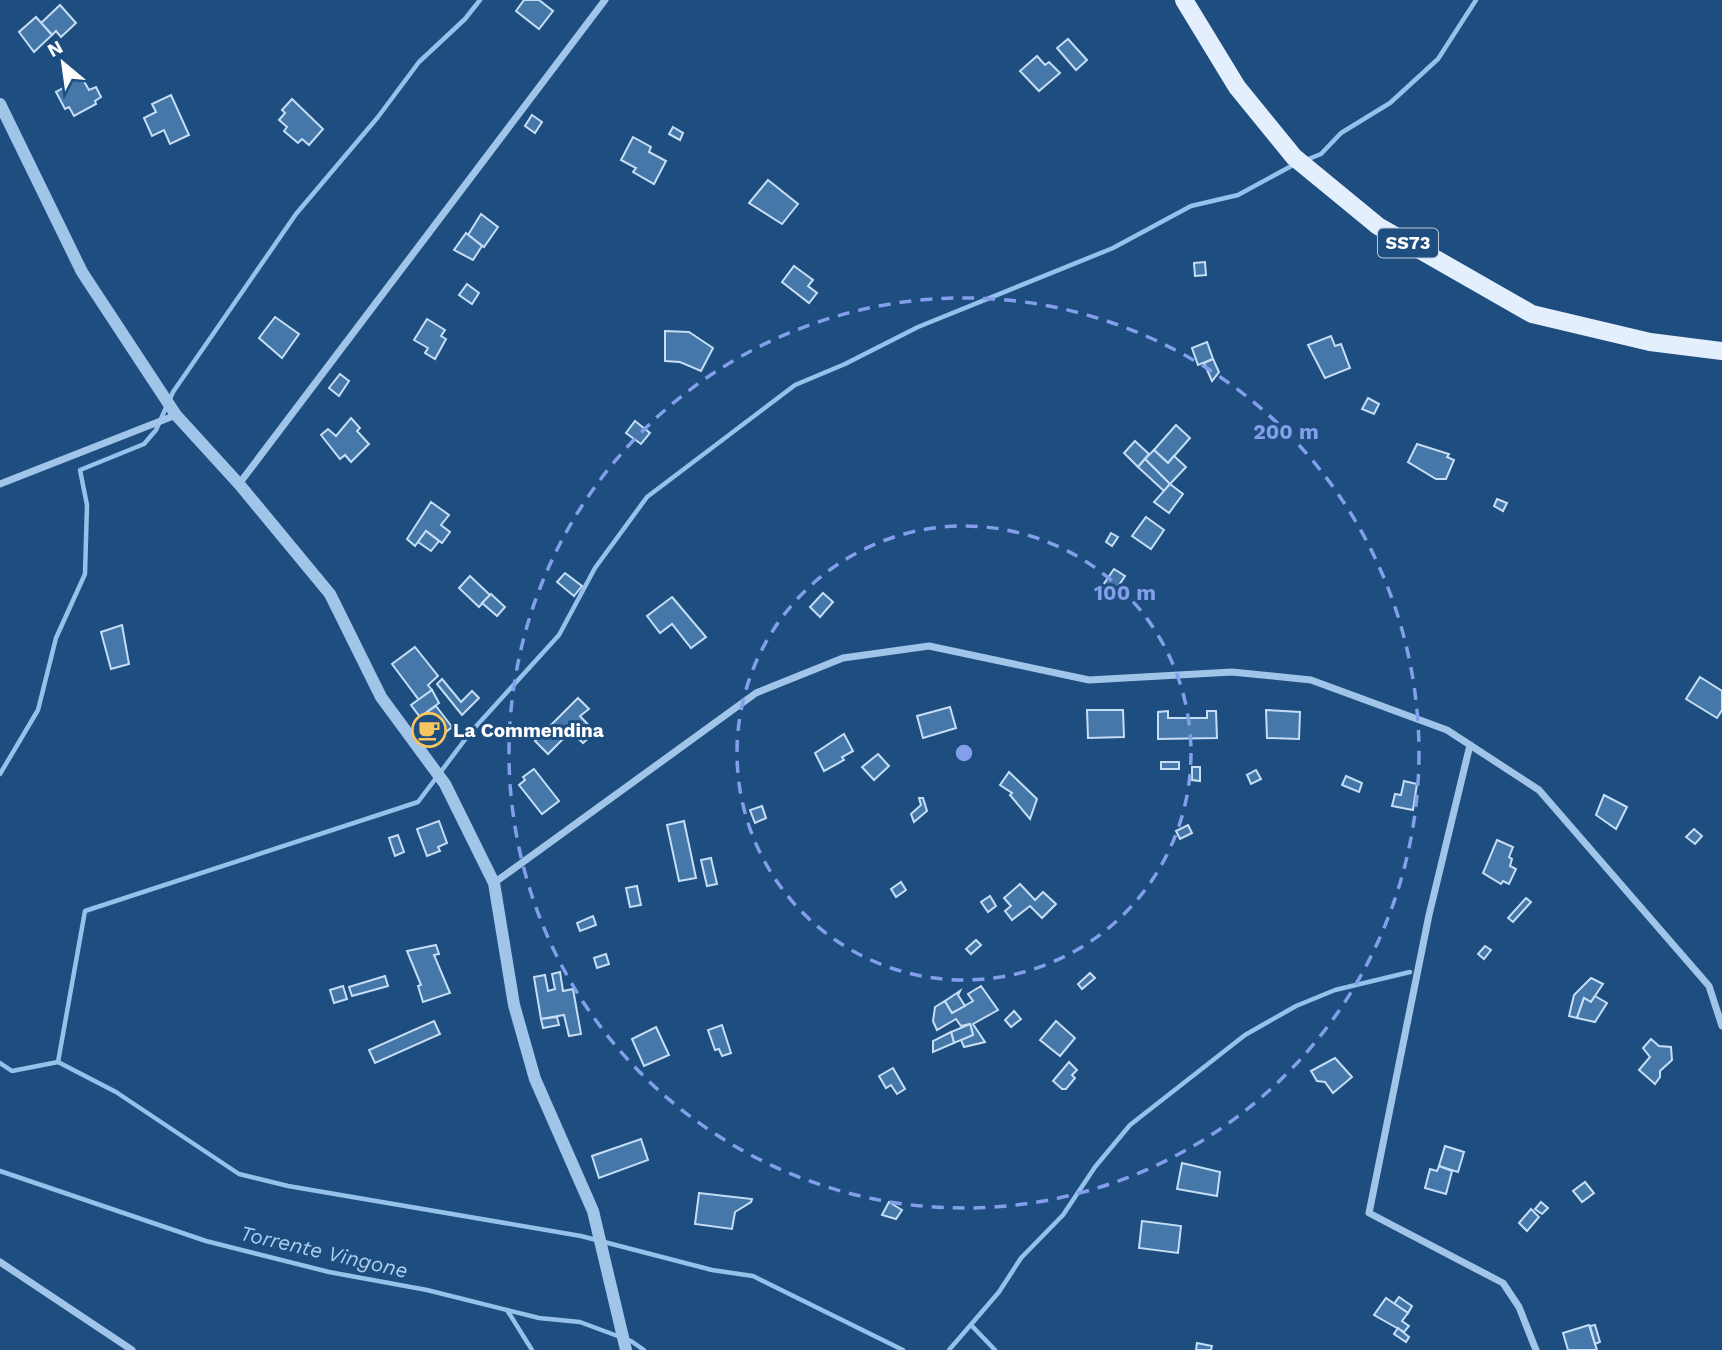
<svg xmlns="http://www.w3.org/2000/svg" width="1722" height="1350" font-family="'Work Sans',sans-serif">
  <style>
    .lines { fill: none; stroke-linecap: round; stroke-linejoin: round }
    .stream { stroke: #95c1ea; stroke-width: 4.5 }
    .building { fill: #4677a9; stroke: #c5def6; stroke-width: 2 }
    .minor { stroke: #a1c5e8; stroke-width: 7 }
    .tertiary { stroke: #a1c5e8; stroke-width: 12 }
    .primary { stroke: #e4effe; stroke-width: 18 }
    .ring { fill: none; stroke: #839eea; stroke-width: 3.5; stroke-dasharray: 12 9 }
    .labels { text-anchor: middle; stroke-width: 6; stroke-linejoin: round; paint-order: stroke }
    .shield { fill: #1e4d7f; stroke: #bccad9; stroke-width: 2 }
    .shield-label { font-size: 18px; font-weight: bold; fill: #fff }
    .poi-label { font-size: 19px; font-weight: bold; fill: #fff; stroke: #1e4d7f; text-anchor: start }
    .water-label { font-size: 21px; font-style: italic; fill: #accff0; stroke: #1e4d7f }
    .centre { fill: #839eea; stroke: #1e4d7f; stroke-width: 3.5 }
    .ring-label { font-size: 21px; text-anchor: middle; font-weight: bold; fill: #839eea; stroke: #1e4d7f; stroke-width: 6; stroke-linejoin: round; paint-order: stroke }
  </style>
  <rect width="100%" height="100%" fill="#1e4d7f"/>
  <g class="lines">
    <g class="stream">
      <polyline points="1306,160 1321,154 1341,133 1390,103 1438,59 1476,0"/>
      <polyline points="0,774 38,710 56,638 85,574 87,505 80,470 144,444 156,430 173,392 296,214 378,117 419,62 465,19 480,0"/>
      <polyline points="58,1062 85,911 418,802 470,733 559,635 595,568 647,497 795,385 845,364 918,327 1113,248 1191,206 1238,195 1295,164"/>
      <polyline points="0,1063 12,1071 58,1062 116,1092 239,1174 288,1186 581,1236 712,1270 753,1276 903,1350"/>
      <polyline points="0,1171 206,1241 329,1272 427,1290 539,1318 580,1322 631,1341 644,1350"/>
      <polyline points="507,1310 532,1350"/>
      <polyline points="972,1326 995,1350"/>
      <polyline points="949,1350 999,1292 1021,1258 1063,1215 1095,1167 1130,1125 1245,1035 1296,1006 1335,990 1410,972"/>
    </g>
  </g>
  <g class="building">
    <polygon points="524,0 539,0 553,11 539,29 516,11"/>
    <polygon points="60,5 76,23 61,37 56,31 52,35 41,23"/>
    <polygon points="36,17 52,35 34,52 19,32"/>
    <polygon points="1068,39 1087,60 1076,70 1057,48"/>
    <polygon points="1037,56 1045,65 1049,62 1060,73 1039,91 1020,71"/>
    <polygon points="81,76 89,90 96,87 101,97 95,101 96,104 74,116 69,107 65,109 56,92 65,87 64,84"/>
    <polygon points="171,95 189,135 170,144 164,130 152,136 144,118 156,112 152,104"/>
    <polygon points="292,99 323,129 309,145 302,139 298,143 284,131 287,127 279,120 285,113 282,110"/>
    <polygon points="532,115 542,122 535,133 525,126"/>
    <polygon points="673,127 683,133 680,140 669,134"/>
    <polygon points="633,137 651,147 649,152 666,161 654,184 633,172 636,168 621,160"/>
    <polygon points="768,180 798,204 782,224 749,203"/>
    <polygon points="481,214 498,227 484,247 468,235"/>
    <polygon points="466,233 482,246 473,260 454,250"/>
    <polygon points="1205,262 1206,275 1195,276 1194,263"/>
    <polygon points="794,266 813,280 808,286 817,293 809,303 782,282"/>
    <polygon points="467,284 479,293 472,304 459,295"/>
    <polygon points="275,317 299,334 282,358 259,338"/>
    <polygon points="427,319 445,330 441,336 446,339 435,359 425,353 428,348 414,340"/>
    <polygon points="665,331 689,332 713,348 701,371 680,362 665,361"/>
    <polygon points="1331,336 1335,346 1341,344 1350,368 1325,378 1308,345"/>
    <polygon points="1207,342 1213,359 1198,365 1192,348"/>
    <polygon points="1213,359 1219,372 1212,381 1204,363"/>
    <polygon points="340,374 349,381 339,396 329,388"/>
    <polygon points="1368,398 1379,404 1374,414 1362,409"/>
    <polygon points="351,418 360,428 357,431 369,444 351,462 345,455 340,459 321,435 328,429 336,436"/>
    <polygon points="635,421 650,433 641,444 626,433"/>
    <polygon points="1176,425 1190,438 1168,463 1154,450"/>
    <polygon points="1135,441 1149,454 1138,467 1124,453"/>
    <polygon points="1417,444 1449,454 1447,457 1454,460 1446,479 1436,479 1408,462"/>
    <polygon points="1154,450 1168,463 1174,456 1186,467 1170,484 1145,459"/>
    <polygon points="1145,459 1170,484 1164,491 1138,467"/>
    <polygon points="1170,484 1183,494 1169,513 1154,502"/>
    <polygon points="1497,499 1507,503 1503,511 1494,506"/>
    <polygon points="431,502 449,515 441,525 450,532 442,543 426,531 415,546 407,539"/>
    <polygon points="1146,517 1164,530 1151,549 1132,536"/>
    <polygon points="426,531 439,541 431,551 418,542"/>
    <polygon points="1111,533 1118,537 1112,546 1106,542"/>
    <polygon points="1114,569 1125,576 1112,596 1101,588"/>
    <polygon points="565,573 582,586 574,596 557,582"/>
    <polygon points="470,576 490,595 479,607 459,588"/>
    <polygon points="823,593 833,602 820,617 810,607"/>
    <polygon points="491,594 505,607 497,616 482,603"/>
    <polygon points="672,597 706,637 691,648 672,624 660,633 647,616"/>
    <polygon points="122,625 129,664 111,669 101,632"/>
    <polygon points="415,647 438,676 428,685 432,690 419,700 392,664"/>
    <polygon points="1700,677 1722,691 1722,710 1717,718 1686,699"/>
    <polygon points="442,679 461,702 472,691 479,698 462,715 437,684"/>
    <polygon points="432,690 439,703 420,717 411,705"/>
    <polygon points="578,698 589,709 580,716 595,732 583,743 571,731 548,754 535,741"/>
    <polygon points="436,706 452,727 436,740 420,717"/>
    <polygon points="950,707 956,728 923,738 917,716"/>
    <polygon points="1087,710 1123,710 1124,737 1088,738"/>
    <polygon points="1266,710 1300,712 1299,739 1267,738"/>
    <polygon points="1168,711 1168,718 1207,718 1207,711 1216,711 1217,738 1158,739 1158,712"/>
    <polygon points="844,734 853,751 842,757 844,760 824,771 815,753"/>
    <polygon points="878,754 889,766 874,780 862,767"/>
    <rect x="1161" y="762" width="18" height="7"/>
    <polygon points="1192,767 1200,767 1200,781 1192,780"/>
    <polygon points="534,769 559,801 542,814 519,785 525,780 523,777"/>
    <polygon points="1256,770 1261,779 1251,784 1247,775"/>
    <polygon points="1009,772 1037,799 1030,819 1010,795 1012,793 1000,785"/>
    <polygon points="1346,776 1362,783 1359,792 1342,785"/>
    <polygon points="1404,781 1417,784 1413,810 1392,806 1395,794 1401,795"/>
    <polygon points="1604,795 1627,807 1616,829 1596,815"/>
    <polygon points="919,798 923,798 927,811 914,822 911,814 921,805"/>
    <polygon points="762,806 766,818 755,823 750,810"/>
    <polygon points="439,821 447,843 438,847 440,851 427,856 417,829"/>
    <polygon points="684,821 696,878 679,881 667,825"/>
    <polygon points="1188,825 1192,833 1180,839 1176,831"/>
    <polygon points="1694,829 1702,836 1695,844 1686,837"/>
    <polygon points="398,835 404,852 395,856 389,838"/>
    <polygon points="1497,840 1513,847 1509,857 1512,859 1510,866 1516,869 1509,884 1503,881 1501,884 1483,873"/>
    <polygon points="711,858 717,884 707,886 701,860"/>
    <polygon points="901,882 906,890 896,897 891,889"/>
    <polygon points="1020,884 1035,900 1043,892 1056,904 1042,918 1030,906 1012,920 1005,911 1011,906 1004,898"/>
    <polygon points="637,886 641,905 630,907 626,888"/>
    <polygon points="990,896 996,906 988,912 981,902"/>
    <polygon points="1526,898 1531,902 1513,922 1508,918"/>
    <polygon points="593,916 596,925 580,931 577,923"/>
    <polygon points="976,940 981,945 971,954 966,949"/>
    <polygon points="436,945 439,954 434,955 450,993 423,1002 418,986 421,985 407,951"/>
    <polygon points="1485,946 1491,950 1484,959 1478,954"/>
    <polygon points="606,954 609,964 597,968 594,958"/>
    <polygon points="560,972 563,991 573,989 581,1034 569,1036 564,1015 541,1019 534,977 545,975 548,991 555,989 552,974"/>
    <polygon points="1090,973 1095,978 1082,989 1078,984"/>
    <polygon points="385,976 388,986 352,996 349,987"/>
    <polygon points="1591,978 1603,984 1591,1002 1584,998 1577,1018 1569,1016 1574,995"/>
    <polygon points="343,986 347,999 334,1003 330,990"/>
    <polygon points="981,986 998,1010 973,1024 985,1042 964,1047 961,1040 973,1035 970,1024 961,1026 956,1019 937,1030 933,1021 935,1007 945,1001 952,1013 973,1001 968,994"/>
    <polygon points="960,991 958,995 965,1006 952,1013 945,1001"/>
    <polygon points="1595,996 1607,1003 1595,1022 1577,1018 1584,998 1591,1002"/>
    <polygon points="1014,1011 1021,1019 1011,1027 1005,1020"/>
    <polygon points="557,1017 559,1025 543,1028 541,1019"/>
    <polygon points="434,1021 440,1034 375,1063 369,1050"/>
    <polygon points="1056,1021 1075,1038 1060,1056 1040,1040"/>
    <polygon points="970,1024 973,1035 954,1043 951,1032"/>
    <polygon points="722,1025 731,1053 722,1056 719,1049 715,1050 708,1030"/>
    <polygon points="656,1027 669,1055 644,1066 632,1039"/>
    <polygon points="951,1032 954,1043 933,1052 933,1041"/>
    <polygon points="1651,1039 1659,1046 1671,1047 1672,1060 1660,1071 1660,1077 1655,1084 1639,1070 1650,1057 1643,1048"/>
    <polygon points="1335,1058 1352,1077 1333,1093 1325,1082 1317,1081 1311,1071"/>
    <polygon points="1069,1062 1077,1070 1072,1075 1075,1078 1066,1089 1062,1089 1053,1081"/>
    <polygon points="893,1068 905,1089 897,1094 891,1085 886,1088 879,1076"/>
    <polygon points="641,1139 648,1160 599,1178 592,1156"/>
    <polygon points="1445,1146 1464,1152 1458,1172 1439,1166"/>
    <polygon points="1182,1163 1220,1172 1217,1196 1177,1189"/>
    <polygon points="1439,1166 1452,1171 1446,1194 1425,1188 1430,1169 1437,1171"/>
    <polygon points="1585,1182 1594,1193 1582,1202 1573,1191"/>
    <polygon points="699,1193 752,1199 751,1202 735,1212 732,1229 695,1224"/>
    <polygon points="889,1202 902,1210 896,1219 882,1215"/>
    <polygon points="1541,1202 1548,1208 1542,1214 1535,1209"/>
    <polygon points="1531,1209 1539,1217 1527,1231 1519,1223"/>
    <polygon points="1142,1221 1181,1226 1178,1253 1139,1248"/>
    <polygon points="1399,1297 1412,1306 1408,1313 1394,1304"/>
    <polygon points="1386,1298 1408,1313 1402,1321 1409,1326 1404,1332 1374,1315"/>
    <polygon points="1589,1325 1597,1350 1568,1350 1563,1333"/>
    <polygon points="1595,1325 1600,1342 1595,1344 1590,1326"/>
    <polygon points="1398,1328 1409,1337 1406,1342 1394,1334"/>
    <polygon points="1197,1343 1212,1346 1211,1350 1196,1350"/>
  </g>
  <g class="lines">
    <g class="minor">
      <polyline points="0,484 176,415"/>
      <polyline points="239,484 605,0"/>
      <polyline points="1470,745 1429,915 1369,1213 1503,1283 1519,1307 1536,1350"/>
      <polyline points="494,883 756,693 843,658 929,646 1089,680 1232,672 1311,680 1447,730 1539,790 1709,986 1722,1026"/>
      <polyline points="0,1262 132,1350"/>
    </g>
    <polyline class="tertiary" points="0,104 82,272 176,415 239,484 330,594 381,697 445,784 494,883 514,1005 535,1079 593,1211 626,1350"/>
    <polyline class="primary" points="1184,0 1237,87 1294,157 1378,226 1532,314 1650,342 1722,351"/>
  </g>
  <g class="ring">
    <circle cx="964" cy="753" r="227"/>
    <circle cx="964" cy="753" r="455"/>
  </g>
  <defs>
    <g id="cafe-ring" transform="scale(1.75)"><circle r="9.5" fill="#1e4d7f" stroke="#f8c460" stroke-width="1.5"/><path d="M-5.5-4.5H6V0H3Q3 3.5 0 3.5H-2.5Q-5.5 3.5-5.5 0ZM3-3.2v2h1.7v-2ZM-6 4.5H4V6H-6Z" fill="#f8c460"/></g>
  </defs>
  <g fill-rule="evenodd">
    <use href="#cafe-ring" x="429" y="730"/>
  </g>
  <g class="labels">
    <rect class="shield" x="1378" y="228.5" width="60" height="29" rx="5"/>
    <g class="shield-label">
      <text x="1408" y="249">SS73</text>
    </g>
    <g class="poi-label">
      <text x="453" y="737">La Commendina</text>
    </g>
    <g class="water-label">
      <text transform="translate(324 1252) rotate(13)" y="7">Torrente Vingone</text>
    </g>
  </g>
  <circle cx="964" cy="753" r="10" class="centre"/>
  <g class="ring-label">
    <text x="1286" y="439">200 m</text>
    <text x="1125" y="600">100 m</text>
  </g>
  <g transform="translate(63 63) rotate(331)" stroke="#1e4d7f" stroke-width="5" paint-order="stroke">
  <path d="M0-5L12 26L0 18L-12 26Z" fill="#ffffff"/>
  <text y="-10" font-size="19" font-weight="bold" text-anchor="middle" fill="#ffffff">N</text>
  </g>
</svg>
